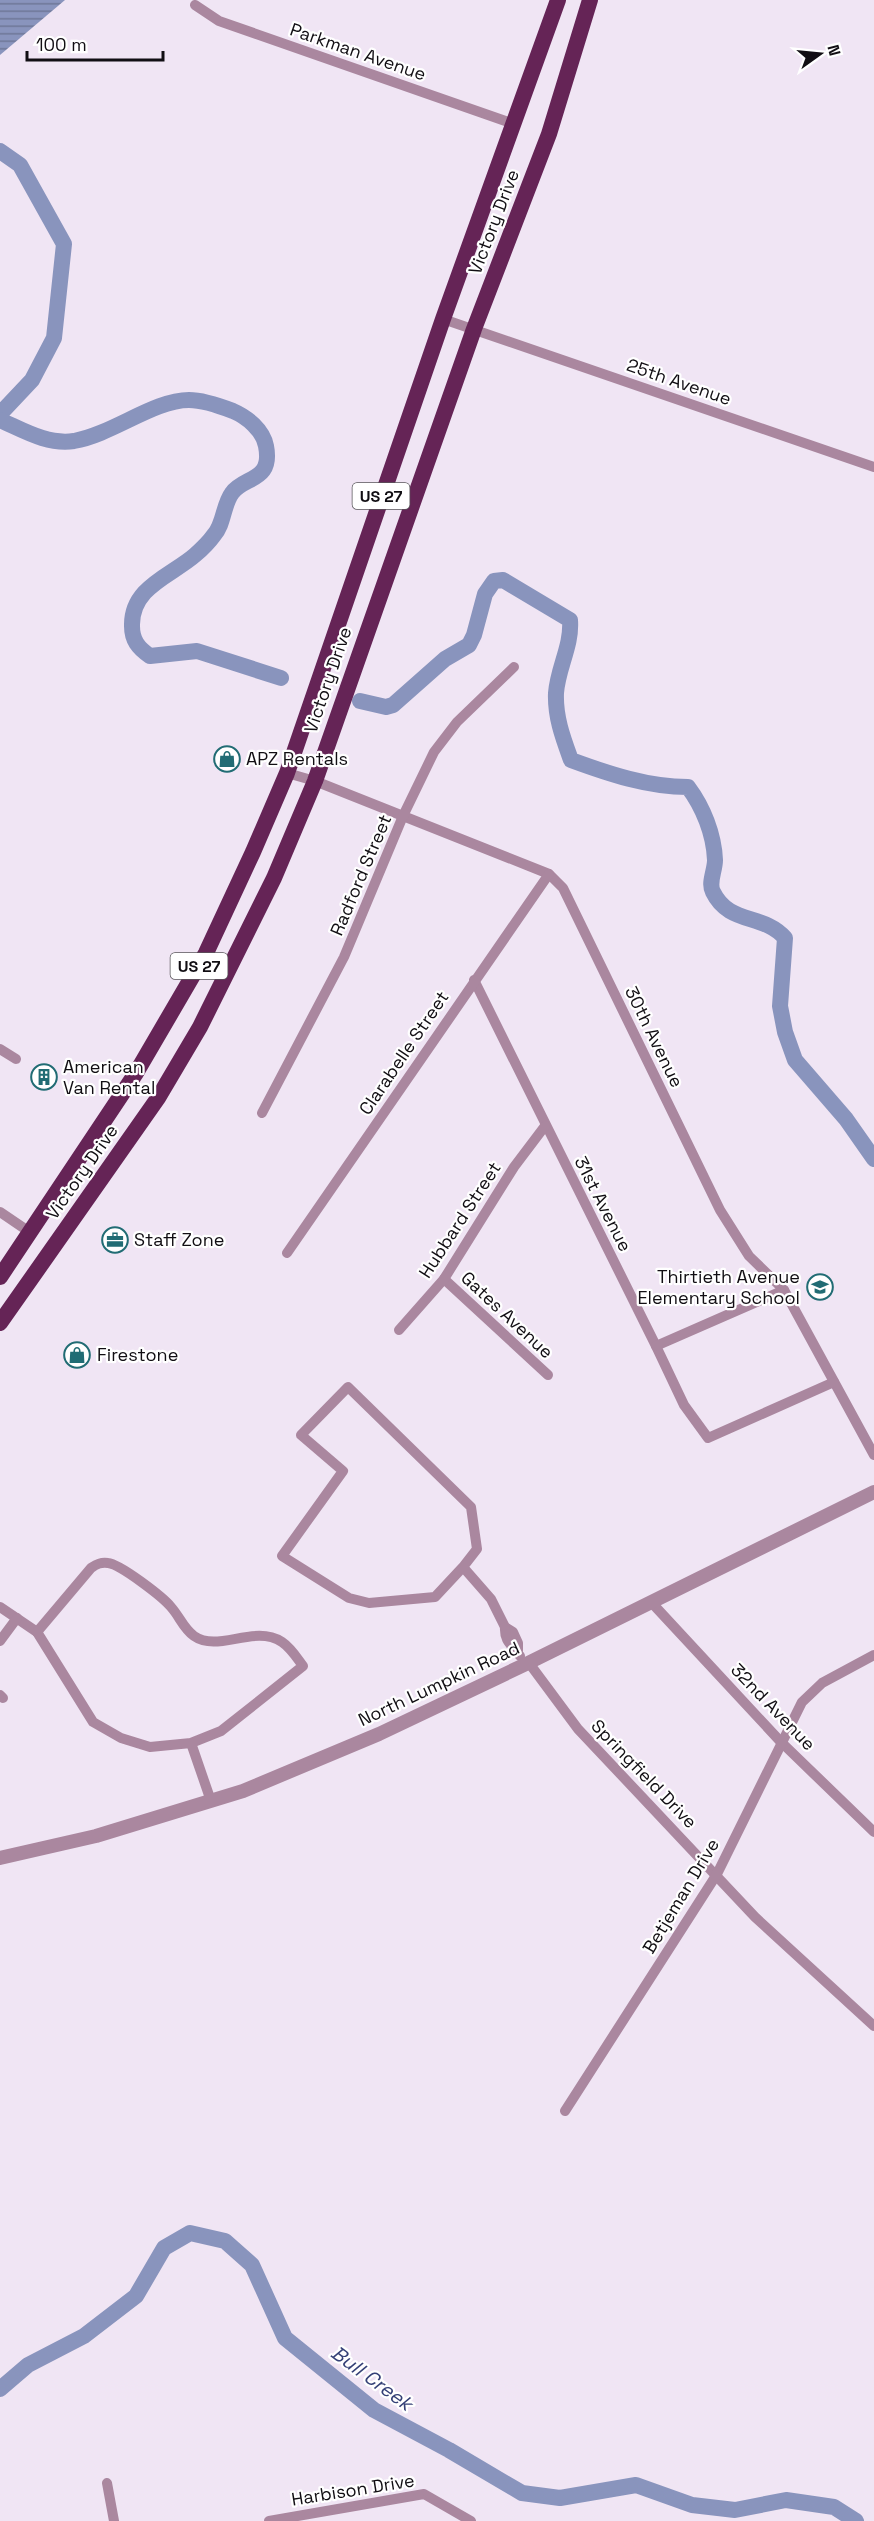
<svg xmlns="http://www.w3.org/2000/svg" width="874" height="2521" font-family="'Space Grotesk',sans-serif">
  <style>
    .water { fill: url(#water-rules) }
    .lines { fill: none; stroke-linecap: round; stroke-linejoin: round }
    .river { stroke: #8994bd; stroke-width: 16 }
    .minor { stroke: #aa879f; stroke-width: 10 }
    .tertiary { stroke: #aa879f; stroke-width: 14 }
    .trunk { stroke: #652456; stroke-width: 16 }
    .labels { text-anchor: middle; stroke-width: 4.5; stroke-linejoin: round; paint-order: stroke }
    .shield { fill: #fff; stroke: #58565a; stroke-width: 1.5 }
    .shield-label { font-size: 16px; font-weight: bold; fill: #110e13 }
    .street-label { font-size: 18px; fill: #110e13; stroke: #fff }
    .poi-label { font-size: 18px; fill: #110e13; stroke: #fff; text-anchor: start }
    .water-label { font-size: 20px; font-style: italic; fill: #354177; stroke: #fff }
  </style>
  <defs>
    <pattern id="water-rules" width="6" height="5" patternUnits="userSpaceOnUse" patternTransform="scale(1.5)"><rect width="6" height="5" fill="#8994bd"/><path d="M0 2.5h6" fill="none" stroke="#6f7798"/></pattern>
  </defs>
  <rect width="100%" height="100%" fill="#f0e5f4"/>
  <polygon class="water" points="0,0 65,0 0,55"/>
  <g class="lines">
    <g class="river">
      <polyline points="0,151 20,165 64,244 54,338 32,380 0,414"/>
      <path d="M0,420c23,10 47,25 74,21 39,-7 80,-41 115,-41 14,0 31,6 44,11 14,6 30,19 33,35 7,36 -22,30 -34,47 -9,12 -8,31 -18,42 -5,7 -12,14 -19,20 -24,21 -64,32 -63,71 0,14 6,22 18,30l47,-5 84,27"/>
      <path d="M360,701l26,6 7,-2 52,-46 24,-14 5,-10 11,-41 9,-13 9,-1 67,40c2,26 -12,47 -14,73 -1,24 7,45 15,67 38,14 77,27 117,27 15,20 26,47 27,73 0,11 -7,23 -2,32 16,33 50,21 72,46l-5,68 5,26 10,28 51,59 28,40"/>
      <polyline points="0,2389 28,2365 84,2336 136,2296 164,2248 190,2233 225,2241 252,2265 285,2338 374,2410 449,2450 522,2493 560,2498 636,2485 692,2505 735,2510 786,2500 834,2507 856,2521"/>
    </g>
    <g class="minor">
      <polyline points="195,5 219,21 514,124"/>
      <polyline points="443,319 874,467"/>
      <polyline points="287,773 315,781 549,874 563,888 720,1210 749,1256 784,1290 874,1455"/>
      <polyline points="474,980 656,1346 684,1405 708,1438 834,1382"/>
      <polyline points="0,1049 16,1059"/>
      <polyline points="262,1113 344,957 403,816 434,752 457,722 514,667"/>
      <polyline points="0,1212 31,1233"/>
      <polyline points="287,1253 549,874"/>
      <polyline points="444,1279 548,1375"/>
      <polyline points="399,1330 444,1279 514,1167 545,1126"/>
      <polyline points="656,1346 784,1290"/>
      <polyline points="463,1567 435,1597 369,1603 349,1598 282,1556 343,1471 301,1435 348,1387 471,1507 477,1549 463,1567 491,1599 505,1627 513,1632 518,1643 518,1653"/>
      <polyline points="651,1602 780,1741 874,1832"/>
      <polyline points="0,1607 37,1632"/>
      <path d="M505,1627c-1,15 7,18 15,29"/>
      <polyline points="0,1641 17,1618"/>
      <polyline points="529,1663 578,1729 755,1917 874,2026"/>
      <polyline points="0,1695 3,1698"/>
      <path d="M191,1743l-41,4 -29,-9 -28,-16 -56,-90 54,-64c6,-4 10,-6 17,-5 12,1 55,34 63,44 9,10 12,21 23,29 24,17 60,-12 88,6 9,6 15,16 21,24l-82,65 -30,12 20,58"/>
      <polyline points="565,2111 717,1874 802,1702 822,1683 874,1655"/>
      <polyline points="107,2483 114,2521"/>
      <polyline points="269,2521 424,2494 471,2521"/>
    </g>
    <polyline class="tertiary" points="0,1858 96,1836 243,1791 379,1734 524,1665 874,1492"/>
    <g class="trunk">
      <polyline points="0,1277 136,1073 206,953 253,852 287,773 443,319 558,0"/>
      <polyline points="0,1323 158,1098 200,1027 274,878 315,781 474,329 549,134 590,0"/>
    </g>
  </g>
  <defs>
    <g id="shop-ring" transform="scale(1.35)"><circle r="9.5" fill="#fff" stroke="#216c74" stroke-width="1.5"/><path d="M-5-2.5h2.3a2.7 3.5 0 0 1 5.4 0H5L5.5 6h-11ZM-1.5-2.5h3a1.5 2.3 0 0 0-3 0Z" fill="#216c74"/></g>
    <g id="building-ring" transform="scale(1.35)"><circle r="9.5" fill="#fff" stroke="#216c74" stroke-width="1.5"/><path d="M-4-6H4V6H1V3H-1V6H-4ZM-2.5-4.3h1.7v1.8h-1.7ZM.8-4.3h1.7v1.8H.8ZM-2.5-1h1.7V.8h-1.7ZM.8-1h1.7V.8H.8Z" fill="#216c74"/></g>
    <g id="office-ring" transform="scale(1.35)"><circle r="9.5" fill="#fff" stroke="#216c74" stroke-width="1.5"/><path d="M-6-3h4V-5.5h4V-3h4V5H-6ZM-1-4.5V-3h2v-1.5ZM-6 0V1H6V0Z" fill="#216c74"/></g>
    <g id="school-ring" transform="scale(1.35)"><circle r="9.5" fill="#fff" stroke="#216c74" stroke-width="1.5"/><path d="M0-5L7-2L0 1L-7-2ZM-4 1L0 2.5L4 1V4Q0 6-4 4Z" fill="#216c74"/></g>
  </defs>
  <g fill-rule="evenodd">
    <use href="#shop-ring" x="227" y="759"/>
    <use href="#building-ring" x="44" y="1077"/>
    <use href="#office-ring" x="115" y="1240"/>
    <use href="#school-ring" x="820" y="1287"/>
    <use href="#shop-ring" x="77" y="1355"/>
  </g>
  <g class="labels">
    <g class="shield">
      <rect x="352.5" y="483" width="57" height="26" rx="4.5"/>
      <rect x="170.5" y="953" width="57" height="26" rx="4.5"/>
    </g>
    <g class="shield-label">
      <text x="381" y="502">US 27</text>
      <text x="199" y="972">US 27</text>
    </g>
    <g class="street-label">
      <text transform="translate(358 52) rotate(19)" y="6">Parkman Avenue</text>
      <text transform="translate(494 222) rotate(-69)" y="6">Victory Drive</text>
      <text transform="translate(679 382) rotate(19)" y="6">25th Avenue</text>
      <text transform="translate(328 680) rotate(-71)" y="6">Victory Drive</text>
      <text transform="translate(361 875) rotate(-67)" y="6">Radford Street</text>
      <text transform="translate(654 1037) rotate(64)" y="6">30th Avenue</text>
      <text transform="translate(404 1053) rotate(-56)" y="6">Clarabelle Street</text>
      <text transform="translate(82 1172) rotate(-55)" y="6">Victory Drive</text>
      <text transform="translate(603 1204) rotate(63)" y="6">31st Avenue</text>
      <text transform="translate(460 1220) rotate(-57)" y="6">Hubbard Street</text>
      <text transform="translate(507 1315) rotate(43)" y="6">Gates Avenue</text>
      <text transform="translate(439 1684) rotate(-25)" y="6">North Lumpkin Road</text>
      <text transform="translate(773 1707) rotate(46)" y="6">32nd Avenue</text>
      <text transform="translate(644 1774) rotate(46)" y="6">Springfield Drive</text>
      <text transform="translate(681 1896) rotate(-59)" y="6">Betjeman Drive</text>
      <text transform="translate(353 2490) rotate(-9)" y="6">Harbison Drive</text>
    </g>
    <g class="poi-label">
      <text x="246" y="765">APZ Rentals</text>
      <text x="63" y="1073">American<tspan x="63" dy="21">Van Rental</tspan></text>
      <text x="134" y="1246">Staff Zone</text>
      <text x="800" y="1283" text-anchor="end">Thirtieth Avenue<tspan x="800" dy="21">Elementary School</tspan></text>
      <text x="97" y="1361">Firestone</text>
    </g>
    <g class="water-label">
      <text transform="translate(372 2378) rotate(36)" y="7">Bull Creek</text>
    </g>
  </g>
  <g transform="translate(820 54) rotate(75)" stroke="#ffffff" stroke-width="4.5" paint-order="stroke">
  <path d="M0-4.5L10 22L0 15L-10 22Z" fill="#110e13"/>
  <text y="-9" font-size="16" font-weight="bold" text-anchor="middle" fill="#110e13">N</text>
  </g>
  <path d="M27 51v9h136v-9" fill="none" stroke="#110e13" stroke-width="3"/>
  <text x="36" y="51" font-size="18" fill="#110e13" stroke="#ffffff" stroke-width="4.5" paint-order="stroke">100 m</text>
</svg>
